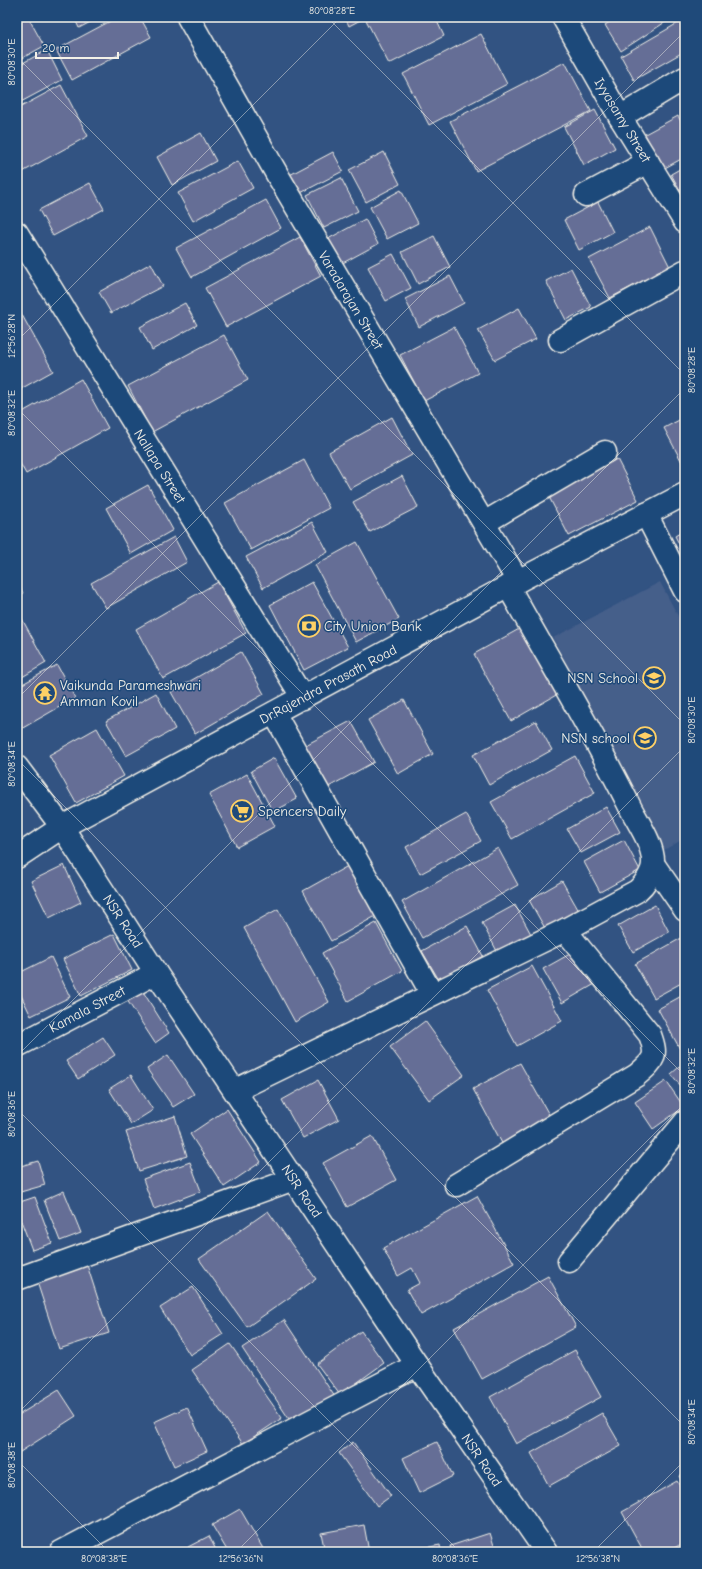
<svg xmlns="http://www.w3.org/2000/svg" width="702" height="1569" font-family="'Comic Neue',sans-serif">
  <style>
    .built { fill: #455e8a }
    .building { fill: #656e96; stroke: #f4f1e8 }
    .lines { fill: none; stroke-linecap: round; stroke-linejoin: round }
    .street-casing { stroke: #f4f1e8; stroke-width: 25 }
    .secondary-casing { stroke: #f4f1e8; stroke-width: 25 }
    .street { stroke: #1f4a7a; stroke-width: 22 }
    .secondary { stroke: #1f4a7a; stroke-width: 22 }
    .ticks { fill: none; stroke: #f4f1e8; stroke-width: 1; stroke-opacity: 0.45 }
    .labels { text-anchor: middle; stroke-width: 3; stroke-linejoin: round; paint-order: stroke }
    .street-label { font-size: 14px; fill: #f4f1e8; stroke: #1f4a7a }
    .poi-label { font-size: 14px; fill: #f4f1e8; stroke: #1f4a7a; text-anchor: start }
    .neatline { fill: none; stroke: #f4f1e8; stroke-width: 1.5 }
    .ticks-label { font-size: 10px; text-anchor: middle; fill: #f4f1e8 }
  </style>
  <rect width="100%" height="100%" fill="#325382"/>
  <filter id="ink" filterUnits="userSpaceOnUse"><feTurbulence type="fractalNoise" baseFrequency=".025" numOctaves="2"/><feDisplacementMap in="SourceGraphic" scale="8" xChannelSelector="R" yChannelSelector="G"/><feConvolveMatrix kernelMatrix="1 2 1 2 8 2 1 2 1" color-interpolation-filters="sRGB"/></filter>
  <g filter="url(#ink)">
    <polygon class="built" points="660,582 685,629 685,838 664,850 553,638"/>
    <g class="building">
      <polygon points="27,17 28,17 44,46 17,61 17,22"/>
      <polygon points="74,17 100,17 79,28"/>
      <polygon points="118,17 140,17 151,37 72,80 56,50"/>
      <polygon points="345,17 366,17 349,26"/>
      <polygon points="373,17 435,17 444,36 389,64 366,20"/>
      <polygon points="617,17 673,17 621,51 605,25"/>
      <polygon points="685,19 685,51 634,80 621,56"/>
      <polygon points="481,34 507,84 429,125 403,74"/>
      <polygon points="47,50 62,80 17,104 17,66"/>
      <polygon points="565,62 591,111 476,171 450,121"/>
      <polygon points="61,85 88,136 17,175 17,109"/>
      <polygon points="595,110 615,148 584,165 564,127"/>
      <polygon points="678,116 685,129 685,157 663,169 645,134"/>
      <polygon points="201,133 216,161 172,185 157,157"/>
      <polygon points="333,152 343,171 291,198 282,179"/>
      <polygon points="384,152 400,184 366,202 349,170"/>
      <polygon points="238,161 253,188 193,221 178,193"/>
      <polygon points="685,166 685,199 671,174"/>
      <polygon points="341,178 358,211 324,228 307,195"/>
      <polygon points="90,183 104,209 53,236 39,210"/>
      <polygon points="401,190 418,223 387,239 370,207"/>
      <polygon points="266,200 281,228 192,277 176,248"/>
      <polygon points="598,202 613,232 579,250 564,220"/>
      <polygon points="365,219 378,244 339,265 326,240"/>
      <polygon points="650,227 670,267 610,298 589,259"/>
      <polygon points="434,236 450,267 418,284 402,252"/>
      <polygon points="300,237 321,276 226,327 205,288"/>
      <polygon points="393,254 411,288 386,301 368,267"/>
      <polygon points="151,263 163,286 111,313 99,292"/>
      <polygon points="571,268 591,307 566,320 546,281"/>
      <polygon points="450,276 464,303 419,327 405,299"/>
      <polygon points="185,303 197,325 152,350 140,327"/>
      <polygon points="17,306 53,371 17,391"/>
      <polygon points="519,308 536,339 495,360 478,330"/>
      <polygon points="454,327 478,373 424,401 400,355"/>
      <polygon points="224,335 248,380 152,432 128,386"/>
      <polygon points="81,379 108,428 26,474 17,458 17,415"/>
      <polygon points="392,417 412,455 350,489 329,452"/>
      <polygon points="685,417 685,468 664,428"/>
      <polygon points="617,459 638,500 569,536 548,495"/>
      <polygon points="304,460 329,508 251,550 225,503"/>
      <polygon points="402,476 418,507 370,532 353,502"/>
      <polygon points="148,485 173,530 131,554 106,508"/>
      <polygon points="312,522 328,552 263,588 246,557"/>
      <polygon points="685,530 685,555 675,536"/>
      <polygon points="174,537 187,562 106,608 91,583"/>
      <polygon points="357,542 399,619 356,642 315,565"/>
      <polygon points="17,582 23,593 17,597"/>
      <polygon points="218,582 246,633 163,679 136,629"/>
      <polygon points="312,582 348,647 304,670 270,605"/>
      <polygon points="21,617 46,663 17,680 17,619"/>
      <polygon points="521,628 558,694 511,721 474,654"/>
      <polygon points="241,652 264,694 195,734 171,692"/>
      <polygon points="57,665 75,698 21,729 17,721 17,687"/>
      <polygon points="156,693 175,729 126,756 106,721"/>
      <polygon points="404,700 433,754 398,774 368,720"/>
      <polygon points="351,721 374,762 323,790 300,748"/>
      <polygon points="536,721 552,750 489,785 473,755"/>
      <polygon points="97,728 124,776 76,803 49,755"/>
      <polygon points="575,756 595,793 512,839 491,802"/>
      <polygon points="274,758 297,799 273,812 251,771"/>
      <polygon points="247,774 275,826 237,847 209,795"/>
      <polygon points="606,807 620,832 581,853 567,829"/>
      <polygon points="466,814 481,841 420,874 406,847"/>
      <polygon points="624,840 640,870 600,892 584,862"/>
      <polygon points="498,848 518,885 422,938 402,902"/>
      <polygon points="355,862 383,912 331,941 303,891"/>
      <polygon points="64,865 81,902 49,918 31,881"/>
      <polygon points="562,881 579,911 546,930 529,900"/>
      <polygon points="515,905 531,934 498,953 482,923"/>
      <polygon points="655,905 669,932 633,952 618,926"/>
      <polygon points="278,909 329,1002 295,1022 244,928"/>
      <polygon points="376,923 402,971 348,1001 322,953"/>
      <polygon points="467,926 483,956 439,980 422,951"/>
      <polygon points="114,934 132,970 81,996 63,959"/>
      <polygon points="685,936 685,981 654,998 635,964"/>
      <polygon points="577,950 595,984 562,1003 543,969"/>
      <polygon points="51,957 70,997 31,1016 17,987 17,974"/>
      <polygon points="532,966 562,1021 517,1046 487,990"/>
      <polygon points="142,990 169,1033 155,1043 127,1000"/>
      <polygon points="685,994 685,1046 680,1049 658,1009"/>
      <polygon points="425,1021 464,1075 429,1100 390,1047"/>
      <polygon points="103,1037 115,1055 78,1079 66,1061"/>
      <polygon points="168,1055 194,1094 173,1107 147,1069"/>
      <polygon points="685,1062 685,1091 671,1074"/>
      <polygon points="520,1063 552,1120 504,1147 473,1089"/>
      <polygon points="131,1075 153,1110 131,1124 109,1089"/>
      <polygon points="318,1080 339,1119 303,1138 282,1100"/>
      <polygon points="666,1081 684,1107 653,1129 635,1102"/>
      <polygon points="227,1109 261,1162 224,1187 190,1134"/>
      <polygon points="175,1116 187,1156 139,1171 126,1132"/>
      <polygon points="372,1136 396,1180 347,1207 323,1163"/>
      <polygon points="38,1161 45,1185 17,1193 17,1167"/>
      <polygon points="190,1162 201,1191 154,1209 143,1179"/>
      <polygon points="64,1191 81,1233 60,1241 44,1200"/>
      <polygon points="477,1196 514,1263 421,1315 407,1290 420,1283 412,1268 398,1276 383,1248"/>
      <polygon points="35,1197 52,1243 32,1250 17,1210 17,1203"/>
      <polygon points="268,1211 316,1279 247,1327 199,1259"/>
      <polygon points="87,1265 109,1333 59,1349 37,1282"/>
      <polygon points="548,1276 576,1327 482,1379 454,1328"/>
      <polygon points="193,1287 223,1334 190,1355 160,1308"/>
      <polygon points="284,1320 335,1397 293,1425 242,1348"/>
      <polygon points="361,1331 384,1363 340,1395 317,1364"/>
      <polygon points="230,1344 282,1418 243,1444 192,1370"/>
      <polygon points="575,1350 601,1397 516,1444 490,1397"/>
      <polygon points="59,1390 76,1416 17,1454 17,1416"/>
      <polygon points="187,1407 207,1451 174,1466 154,1422"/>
      <polygon points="602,1413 621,1446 549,1486 531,1453"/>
      <polygon points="353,1442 391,1496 377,1506 339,1453"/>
      <polygon points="437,1442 453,1476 419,1493 403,1458"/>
      <polygon points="685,1473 685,1487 679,1476"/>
      <polygon points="677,1481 685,1495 685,1542 667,1552 644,1552 622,1512"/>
      <polygon points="240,1509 265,1552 228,1552 212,1525"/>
      <polygon points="364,1525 369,1552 325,1552 321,1533"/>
      <polygon points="490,1533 496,1552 452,1552 450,1546"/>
      <polygon points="209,1536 217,1552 190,1552 188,1547"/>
      <polygon points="440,1545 441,1552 403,1552"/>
    </g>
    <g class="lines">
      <g class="street-casing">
        <g id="street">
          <polyline points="188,17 278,176 518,581"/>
          <polyline points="563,17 620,117 685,222"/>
          <polyline points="620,117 685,78"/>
          <polyline points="586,195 648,162"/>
          <polyline points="17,233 303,698"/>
          <polyline points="560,340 685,271"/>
          <polyline points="646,514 685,591"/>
          <polyline points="484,523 605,452"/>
          <polyline points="274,713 432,994"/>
          <polyline points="654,865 685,910"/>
          <polyline points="17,1046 156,973"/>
          <path d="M236,1090l329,-160 72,-39c7,-6 16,-18 16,-28 1,-18 -15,-40 -23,-56 -37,-75 -81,-147 -122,-221"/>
          <path d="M456,1185l181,-110c17,-15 21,-18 13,-40l-85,-105"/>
          <polyline points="569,1261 685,1122"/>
          <polyline points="17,1279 294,1179"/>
          <polyline points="61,1552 417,1365"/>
        </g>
      </g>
      <g class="secondary-casing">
        <g id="secondary">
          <polyline points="17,767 62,827 156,973 417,1365 546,1552"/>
          <polyline points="17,857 62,827 518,581 685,494"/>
        </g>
      </g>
      <use href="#street" class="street"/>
      <use href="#secondary" class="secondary"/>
    </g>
  </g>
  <path class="ticks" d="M327,17l358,358M678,17l7,7M17,57l668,668M17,341l324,-324M17,408l668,668M17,699l668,-668M17,759l668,668M17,1056l668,-668M17,1109l443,443M17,1414l668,-668M17,1460l92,92M236,1552l449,-449M593,1552l92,-92"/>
  <defs>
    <g id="bank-ring" transform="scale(1.15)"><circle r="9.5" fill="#1f4a7a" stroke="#ffd166" stroke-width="1.5"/><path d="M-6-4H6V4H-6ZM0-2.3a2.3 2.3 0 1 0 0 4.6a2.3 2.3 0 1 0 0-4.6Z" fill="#ffd166"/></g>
    <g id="school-ring" transform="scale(1.15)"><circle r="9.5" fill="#1f4a7a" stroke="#ffd166" stroke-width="1.5"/><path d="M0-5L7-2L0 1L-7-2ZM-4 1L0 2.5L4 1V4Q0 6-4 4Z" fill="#ffd166"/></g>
    <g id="temple-ring" transform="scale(1.15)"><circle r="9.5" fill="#1f4a7a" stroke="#ffd166" stroke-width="1.5"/><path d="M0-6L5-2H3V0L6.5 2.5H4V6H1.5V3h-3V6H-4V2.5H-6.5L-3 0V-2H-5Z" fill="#ffd166"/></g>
    <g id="supermarket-ring" transform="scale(1.15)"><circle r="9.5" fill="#1f4a7a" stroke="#ffd166" stroke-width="1.5"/><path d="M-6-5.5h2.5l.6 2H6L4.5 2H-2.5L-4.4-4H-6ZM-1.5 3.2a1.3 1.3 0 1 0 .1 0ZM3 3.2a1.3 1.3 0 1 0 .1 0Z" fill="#ffd166"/></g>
  </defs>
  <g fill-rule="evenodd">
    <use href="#bank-ring" x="309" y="626"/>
    <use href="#school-ring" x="654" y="678"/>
    <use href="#temple-ring" x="45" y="693"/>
    <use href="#school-ring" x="645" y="738"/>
    <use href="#supermarket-ring" x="242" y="811"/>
  </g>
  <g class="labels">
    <g class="street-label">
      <text transform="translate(623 120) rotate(59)" y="5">Iyyasamy Street</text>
      <text transform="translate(351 300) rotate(59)" y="5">Varadarajan Street</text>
      <text transform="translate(160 466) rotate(58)" y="5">Nallapa Street</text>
      <text transform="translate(328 684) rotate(-28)" y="5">Dr.Rajendra Prasath Road</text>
      <text transform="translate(123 921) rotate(57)" y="5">NSR Road</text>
      <text transform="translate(87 1009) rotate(-28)" y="5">Kamala Street</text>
      <text transform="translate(302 1191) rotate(56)" y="5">NSR Road</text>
      <text transform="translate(482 1460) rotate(56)" y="5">NSR Road</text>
    </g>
    <g class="poi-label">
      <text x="324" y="631">City Union Bank</text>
      <text x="638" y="683" text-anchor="end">NSN School</text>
      <text x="60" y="690">Vaikunda Parameshwari<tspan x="60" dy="16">Amman Kovil</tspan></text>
      <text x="630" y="743" text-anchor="end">NSN school</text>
      <text x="258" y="816">Spencers Daily</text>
    </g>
  </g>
  <rect width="702" height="1569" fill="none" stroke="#1f4a7a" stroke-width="44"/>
  <path d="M36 52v6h82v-6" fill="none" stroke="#f4f1e8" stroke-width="2"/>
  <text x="42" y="52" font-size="12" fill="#f4f1e8" stroke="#1f4a7a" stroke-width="3" paint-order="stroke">20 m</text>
  <rect x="22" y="22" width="658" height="1525" class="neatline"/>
  <g class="ticks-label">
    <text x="332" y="14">80°08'28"E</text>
    <text transform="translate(11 62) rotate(-90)" y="4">80°08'30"E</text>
    <text transform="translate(11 336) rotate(-90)" y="4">12°56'28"N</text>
    <text transform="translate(691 370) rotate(-90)" y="4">80°08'28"E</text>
    <text transform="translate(11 413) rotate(-90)" y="4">80°08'32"E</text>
    <text transform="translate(691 720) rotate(-90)" y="4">80°08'30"E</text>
    <text transform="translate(11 764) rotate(-90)" y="4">80°08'34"E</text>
    <text transform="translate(691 1071) rotate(-90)" y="4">80°08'32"E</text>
    <text transform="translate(11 1114) rotate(-90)" y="4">80°08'36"E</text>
    <text transform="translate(691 1422) rotate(-90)" y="4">80°08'34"E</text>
    <text transform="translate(11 1465) rotate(-90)" y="4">80°08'38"E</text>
    <text x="104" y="1562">80°08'38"E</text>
    <text x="241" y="1562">12°56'36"N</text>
    <text x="455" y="1562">80°08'36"E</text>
    <text x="598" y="1562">12°56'38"N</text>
  </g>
</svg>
